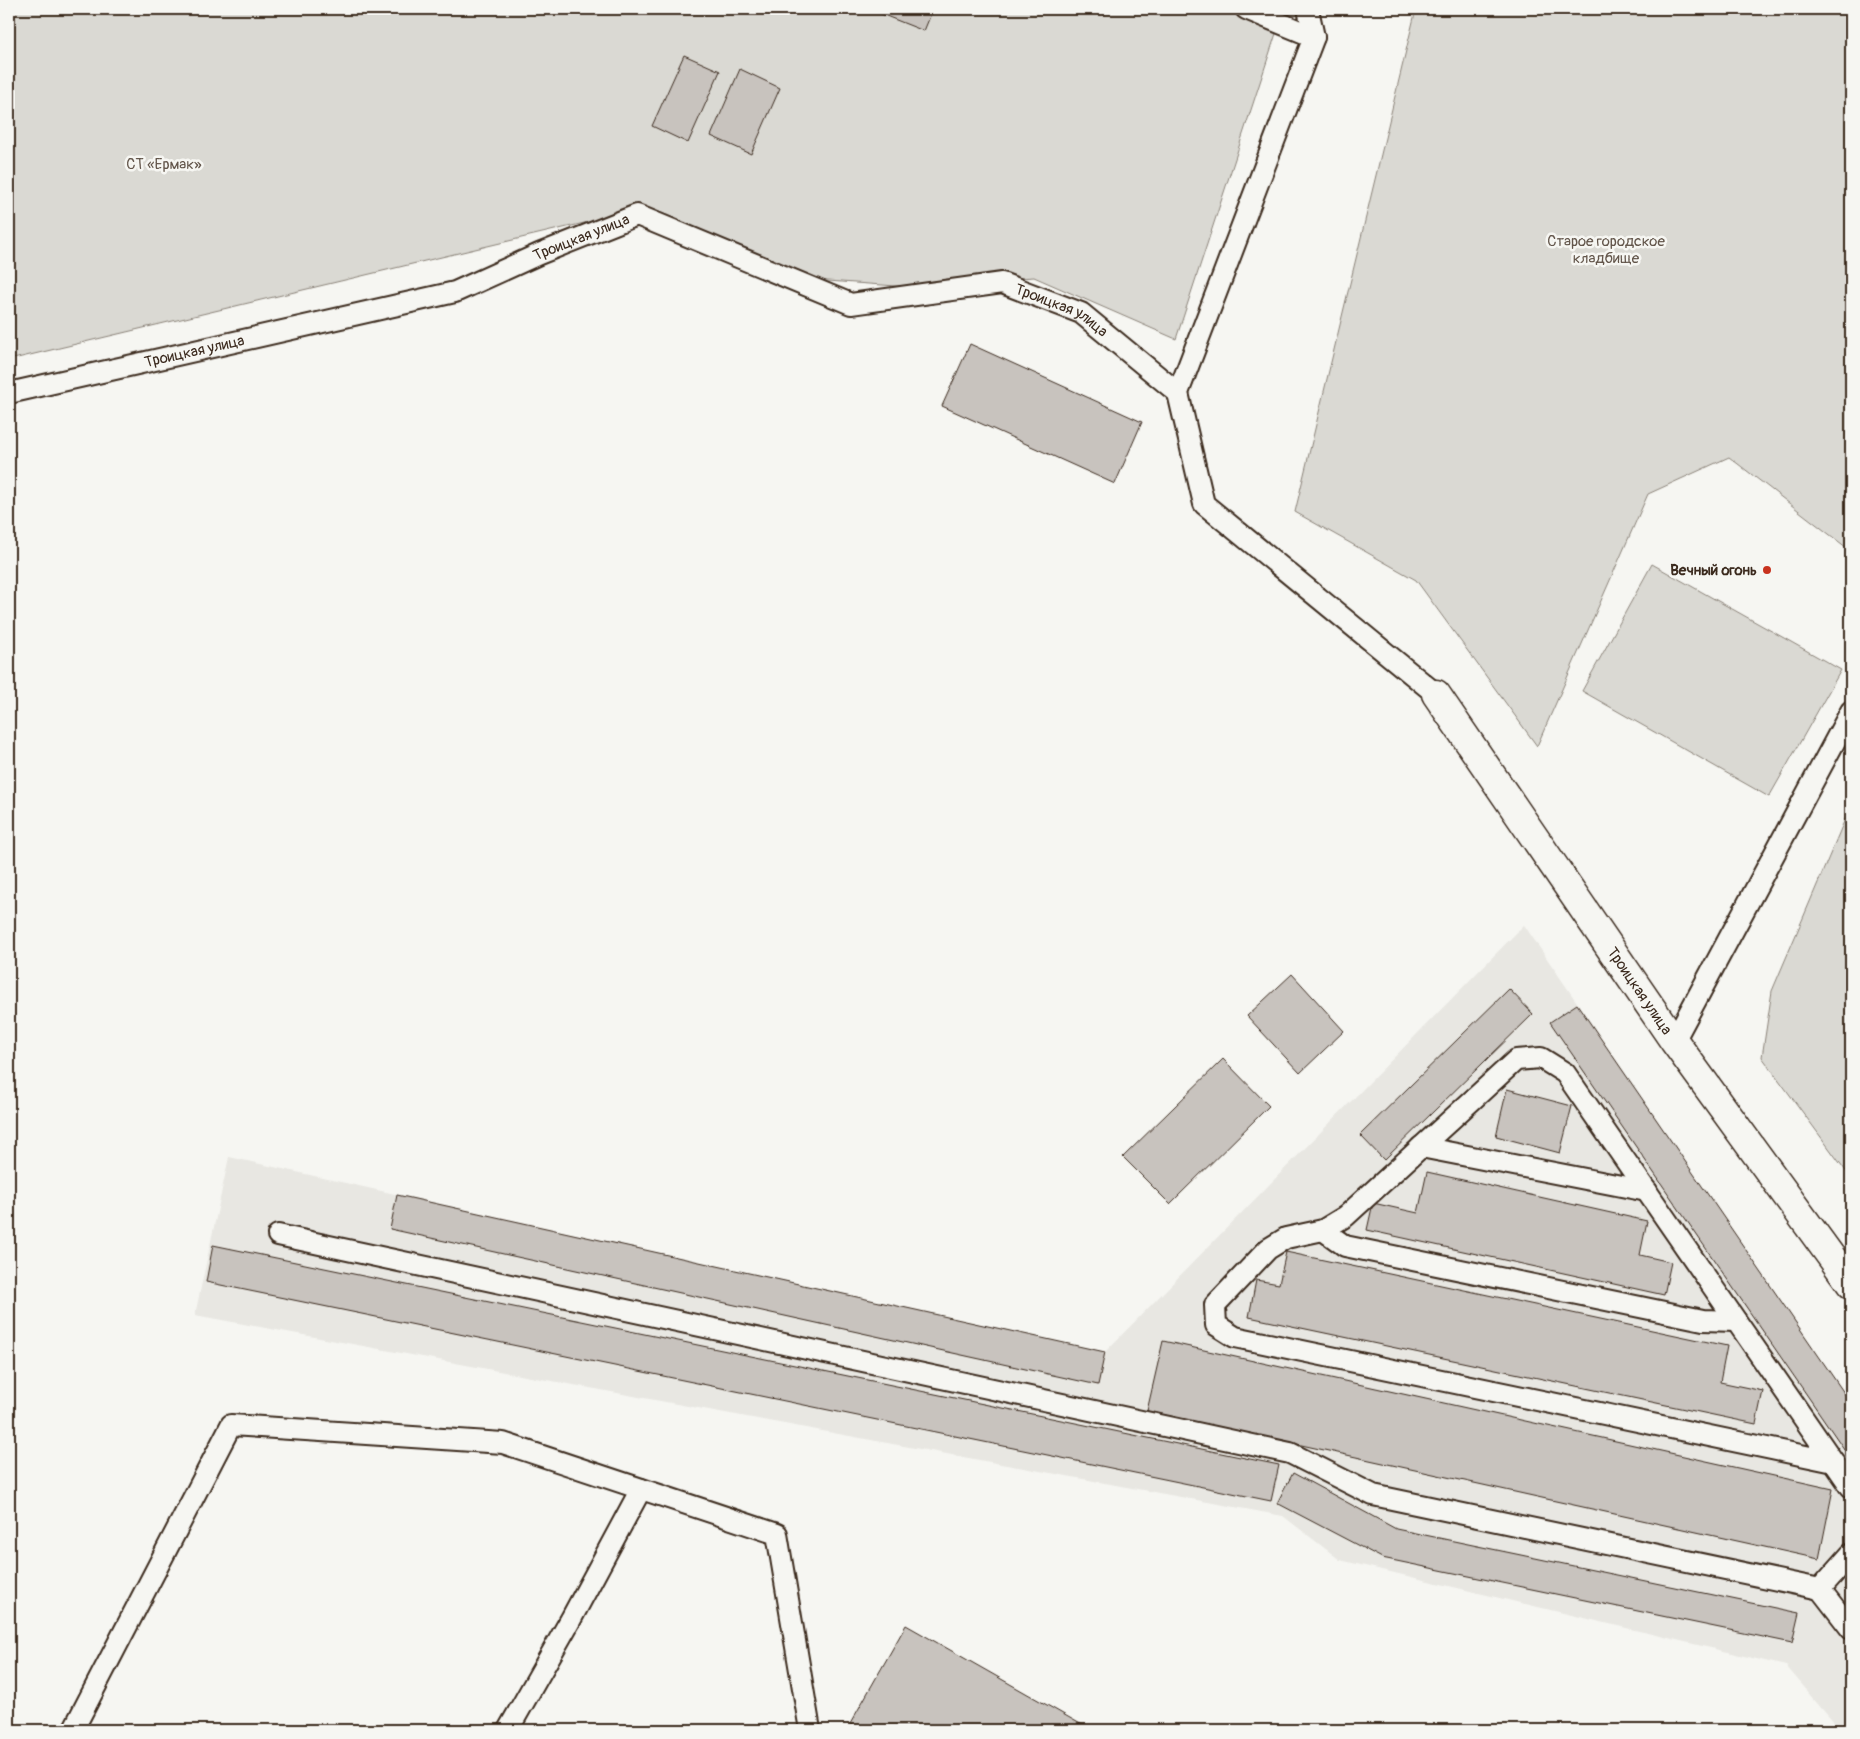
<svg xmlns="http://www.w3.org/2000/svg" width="1860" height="1739" font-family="Pangolin,sans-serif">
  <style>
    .built { fill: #e8e7e2 }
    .green { fill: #dad9d3; stroke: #8a8278 }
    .building { fill: #c8c3be; stroke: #3b2a1e }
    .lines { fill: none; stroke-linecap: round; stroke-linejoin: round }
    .lane-casing { stroke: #3b2a1e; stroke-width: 24 }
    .street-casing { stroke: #3b2a1e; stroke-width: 31 }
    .lane { stroke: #f6f6f2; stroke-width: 20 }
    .street { stroke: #f6f6f2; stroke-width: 28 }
    .poi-dot { fill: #c8321e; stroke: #f6f6f2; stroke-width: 2 }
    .labels { text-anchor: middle; stroke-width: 5; stroke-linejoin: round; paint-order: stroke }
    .park-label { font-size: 15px; fill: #63564b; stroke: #f6f6f2 }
    .street-label { font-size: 15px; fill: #3b2a1e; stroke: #f6f6f2 }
    .poi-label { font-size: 15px; font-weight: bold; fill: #3b2a1e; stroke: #f6f6f2; text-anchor: end }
  </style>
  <rect width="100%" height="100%" fill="#f6f6f2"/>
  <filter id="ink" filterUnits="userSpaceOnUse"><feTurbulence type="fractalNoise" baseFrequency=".02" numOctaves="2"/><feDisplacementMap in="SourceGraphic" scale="10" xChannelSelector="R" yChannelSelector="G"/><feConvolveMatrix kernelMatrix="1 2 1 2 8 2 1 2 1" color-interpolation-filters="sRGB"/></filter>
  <g filter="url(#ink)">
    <polygon class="built" points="1524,925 1851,1403 1851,1730 1841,1730 1786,1666 1340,1560 1283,1516 195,1315 229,1157 1105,1352"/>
    <g class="green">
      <polygon points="9,9 1284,9 1176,339 1034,277 896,286 814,280 622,214 9,360"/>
      <polygon points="1416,9 1851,9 1851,551 1729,457 1648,494 1537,746 1416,580 1295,512"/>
      <polygon points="1652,564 1841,670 1769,797 1582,691"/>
      <polygon points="1851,805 1851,1178 1762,1057 1772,991"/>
    </g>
    <g class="building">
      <polygon points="883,9 933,9 924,31 881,14"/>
      <polygon points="684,55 720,71 688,143 652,126"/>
      <polygon points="740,69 780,88 751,154 711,136"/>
      <polygon points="970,344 1142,422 1115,484 942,406"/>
      <polygon points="1292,974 1344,1031 1300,1073 1247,1016"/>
      <polygon points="1509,989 1533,1014 1384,1160 1360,1135"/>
      <polygon points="1577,1004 1851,1403 1851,1459 1550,1022"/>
      <polygon points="1223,1059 1269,1106 1170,1204 1123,1157"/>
      <polygon points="1507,1089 1572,1106 1560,1153 1496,1136"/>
      <polygon points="1427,1172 1647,1221 1640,1255 1671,1262 1664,1295 1367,1230 1373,1203 1418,1213"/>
      <polygon points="397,1195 1105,1352 1098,1385 390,1229"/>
      <polygon points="213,1245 1279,1465 1271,1501 206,1282"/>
      <polygon points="1286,1252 1727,1346 1720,1382 1763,1391 1756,1424 1249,1317 1256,1280 1279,1284"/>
      <polygon points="1163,1341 1833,1489 1819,1559 1147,1411"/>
      <polygon points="1293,1473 1396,1529 1799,1613 1792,1643 1382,1558 1277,1503"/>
      <polygon points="906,1625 1091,1730 862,1730 850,1724"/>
    </g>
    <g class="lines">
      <g class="lane-casing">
        <g id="lane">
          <polyline points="1246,9 1314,37"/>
          <polyline points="1308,9 1314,37 1178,393 1204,504 1436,694"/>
          <path id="s1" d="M9,393l446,-101 84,-38 98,-39 214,89 151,-21 79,30 97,80"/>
          <polyline points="1674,1041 1851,711"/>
          <polyline points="1421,1147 1647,1191"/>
          <polyline points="1323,1230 1345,1246 1703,1320 1736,1321"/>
          <polyline points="278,1235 1290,1453 1373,1495 1820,1589 1851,1554"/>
          <path d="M1834,1462l-599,-125 -19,-12 -1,-20 53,-56 18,-11 37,-8 23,-14 170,-156 25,-2 24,15c95,138 191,276 286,414"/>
          <polyline points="1820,1589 1851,1629"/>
          <polyline points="73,1730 231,1425 503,1443 777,1534 810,1730"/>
          <polyline points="508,1730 571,1619 641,1489"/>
        </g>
      </g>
      <g class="street-casing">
        <g id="street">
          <path id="s2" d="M1436,694l238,347 177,243"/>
        </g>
      </g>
      <use href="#lane" class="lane"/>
      <use href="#street" class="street"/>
    </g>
  </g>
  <circle class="poi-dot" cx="1767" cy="570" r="5"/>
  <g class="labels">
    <g class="park-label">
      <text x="164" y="169">СТ «Ермак»</text>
      <text x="1606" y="246">Старое городское<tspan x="1606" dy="17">кладбище</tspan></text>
    </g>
    <g class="street-label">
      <text dy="5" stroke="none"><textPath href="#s1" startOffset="595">Троицкая улица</textPath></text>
      <text dy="5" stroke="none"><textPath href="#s1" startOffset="1105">Троицкая улица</textPath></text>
      <text dy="5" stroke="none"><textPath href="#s1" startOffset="190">Троицкая улица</textPath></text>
      <text dy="5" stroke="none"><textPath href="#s2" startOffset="360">Троицкая улица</textPath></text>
    </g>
    <g class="poi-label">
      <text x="1757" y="575">Вечный огонь</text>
    </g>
  </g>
  <rect width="1860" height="1739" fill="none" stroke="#f6f6f2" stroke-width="30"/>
  <rect x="15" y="15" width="1830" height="1709" fill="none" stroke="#3b2a1e" stroke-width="2" filter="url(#ink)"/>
</svg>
